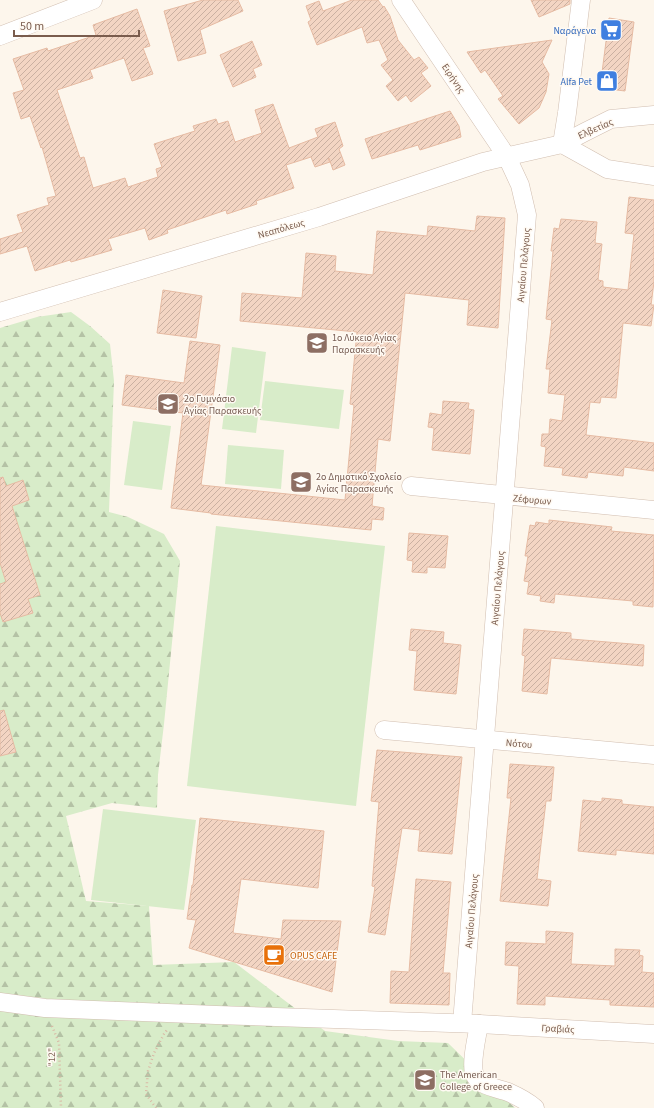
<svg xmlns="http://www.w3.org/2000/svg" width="654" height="1108" font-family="'Source Sans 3',sans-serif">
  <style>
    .grass { fill: #d8ecc9 }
    .forest { fill: url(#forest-firs) }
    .building { fill: url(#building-hatch); stroke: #e6bba3 }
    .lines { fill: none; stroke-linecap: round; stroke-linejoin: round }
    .minor-casing { stroke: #d1beb0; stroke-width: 19 }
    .path { stroke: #d9b8a5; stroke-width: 2.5; stroke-dasharray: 1 3; stroke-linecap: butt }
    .minor { stroke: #fff; stroke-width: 18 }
    .labels { text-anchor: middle; stroke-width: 3; stroke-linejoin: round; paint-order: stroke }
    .shop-label { font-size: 10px; fill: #366cbe; stroke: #fffaf3; text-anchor: end }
    .street-label { font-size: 10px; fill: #7a5c4d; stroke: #fffaf3 }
    .education-label { font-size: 10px; fill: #785e54; stroke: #fffaf3; text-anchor: start }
    .food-label { font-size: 10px; fill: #c56008; stroke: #fffaf3; text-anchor: start }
  </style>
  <defs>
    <pattern id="forest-firs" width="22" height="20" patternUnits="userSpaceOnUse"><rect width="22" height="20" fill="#d8ecc9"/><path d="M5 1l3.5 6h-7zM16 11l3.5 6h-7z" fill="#b4c2a5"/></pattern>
    <pattern id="building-hatch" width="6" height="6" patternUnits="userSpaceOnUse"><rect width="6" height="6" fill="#f3d5c3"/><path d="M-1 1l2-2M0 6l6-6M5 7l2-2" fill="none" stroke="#cab0a1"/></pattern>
  </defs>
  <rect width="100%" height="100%" fill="#fdf6ec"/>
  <g class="grass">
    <polygon points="232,347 266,352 256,433 222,429"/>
    <polygon points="265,381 344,390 339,429 260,420"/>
    <polygon points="133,421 171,426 162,490 124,485"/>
    <polygon points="228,445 284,450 281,489 225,484"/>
    <polygon points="216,526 385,546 356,806 187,786"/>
    <polygon points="103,809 196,820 184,910 91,900"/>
  </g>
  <polygon class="forest" points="71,312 90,326 110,344 114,381 109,512 128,517 164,534 180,561 164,724 158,775 157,808 112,803 66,816 86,901 149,906 153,965 234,962 325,1031 398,1041 448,1043 515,1108 0,1108 0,328 37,317"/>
  <g class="building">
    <polygon points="203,0 238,0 243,11 200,30 206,53 178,61 164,11"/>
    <polygon points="352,0 378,0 383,7 384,6 390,16 398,40 414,60 419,57 428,68 421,73 431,86 411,102 406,95 398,101 386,86 393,80 381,65 388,60 379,40 367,43 362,27 317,45 308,22 311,20 306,6 319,1 323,11"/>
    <polygon points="531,0 570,0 570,4 539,17"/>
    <polygon points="137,9 150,46 143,48 153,74 132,81 124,58 90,70 93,78 57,90 80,158 84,157 93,188 125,178 128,187 158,177 156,169 162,167 154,144 195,131 193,126 216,119 218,124 228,121 235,142 262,133 255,110 273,104 289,148 318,137 315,129 335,122 343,146 339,149 345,165 333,170 329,158 328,159 330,162 315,167 311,157 286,165 294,188 256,201 257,204 227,214 226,210 167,230 168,233 149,240 145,228 108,239 112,250 71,262 70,260 35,271 27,246 0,254 0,239 23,232 17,215 49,205 47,198 56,196 42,147 41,148 30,116 21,119 13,93 24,90 13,59 47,48 48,51 96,35 93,25"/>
    <polygon points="609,18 634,22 625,91 600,88"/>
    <polygon points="552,40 542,62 549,74 546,92 539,108 519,124 498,99 503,96 485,70 481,73 467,52"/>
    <polygon points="252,41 262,65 253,69 256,77 233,87 220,55"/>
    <polygon points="450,111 459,126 461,137 420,150 418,145 372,159 365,139"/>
    <polygon points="629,197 654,200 654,282 651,305 654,305 651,326 623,323 616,398 601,397 600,403 590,402 586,435 654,443 654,471 624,467 623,476 588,472 587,478 562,475 563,468 544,466 546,447 541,446 542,434 549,434 550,419 562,421 565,395 548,393 550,369 546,369 552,320 546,319 553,251 551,251 554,228 559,229 561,219 597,222 595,243 602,244 598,280 603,281 603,287 628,290 634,234 625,233"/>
    <polygon points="477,216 505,218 498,328 467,325 469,300 405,293 390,441 378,439 372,506 384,508 383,520 372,519 371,530 211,514 211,513 171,508 183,413 122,405 126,375 184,383 190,341 220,345 201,485 345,500 354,405 350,404 357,332 240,321 242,293 302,298 306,253 336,256 335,271 373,275 377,231 427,236 428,226 475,231"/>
    <polygon points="163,290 202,296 196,338 157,333"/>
    <polygon points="443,401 469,403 468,409 474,410 470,454 432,450 434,428 428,427 430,413 442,415"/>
    <polygon points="3,477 6,486 23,480 29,500 12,506 40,595 28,599 33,613 3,622 0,613 0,584 6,582 0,563 0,478"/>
    <polygon points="549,520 612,527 611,531 654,535 653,607 633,605 633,601 555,594 554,603 540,601 541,596 527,594 529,582 524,581 528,556 525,556 530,525 535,526 536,522 549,524"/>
    <polygon points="409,533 448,536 445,568 427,567 427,573 412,572 413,561 407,560"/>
    <polygon points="411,629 444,632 443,643 461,645 456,694 414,690 417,651 409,650"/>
    <polygon points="524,629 571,633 571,639 644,645 643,666 551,658 547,694 522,691 525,656 522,655"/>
    <polygon points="4,710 16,752 0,756 0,711"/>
    <polygon points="377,750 462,757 452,854 418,851 420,830 402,828 385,935 368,932 375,887 372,886 379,802 371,801"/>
    <polygon points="510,764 554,767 551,801 546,801 537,879 551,881 548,906 500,901 511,798 507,798"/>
    <polygon points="602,798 622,800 622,804 654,807 654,854 616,850 616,855 578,851 583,800 602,802"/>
    <polygon points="200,818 324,831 318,888 241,879 233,933 281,939 283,920 341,921 332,992 189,948 196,920 187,919 192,885 193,885"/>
    <polygon points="416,879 451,882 443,973 450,973 449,1005 390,1003 391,971 409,972"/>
    <polygon points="546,931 573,933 571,964 615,966 615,949 640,950 639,955 643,956 642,972 654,973 654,1007 610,1005 610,1000 545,996 545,1005 517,1004 519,966 505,965 506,942 546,944"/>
  </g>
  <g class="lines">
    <g class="minor-casing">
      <g id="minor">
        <polyline points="401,0 507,157 520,185 527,215 462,1023"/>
        <polyline points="0,36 93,0"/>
        <polyline points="562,144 567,113 581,0"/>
        <polyline points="562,144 607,169 654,176"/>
        <polyline points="0,312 319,217 483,162 562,144 585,132 611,119 654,115"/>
        <polyline points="411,486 654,510"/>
        <polyline points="384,730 654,755"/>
        <polyline points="0,1002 45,1008 216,1015 479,1024 654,1034"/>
        <path d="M479,1024c-2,13 -8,36 -5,49 3,13 23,15 34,19 9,4 19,9 27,16"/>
      </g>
    </g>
    <g class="path">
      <polyline points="52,1026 59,1043 61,1108"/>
      <polyline points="156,1108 146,1094 148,1071 154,1053 164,1034 167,1030"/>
    </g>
    <use href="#minor" class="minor"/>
  </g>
  <defs>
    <g id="supermarket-square" transform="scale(1.15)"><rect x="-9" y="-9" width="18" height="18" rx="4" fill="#3f7fe0" stroke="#fffaf3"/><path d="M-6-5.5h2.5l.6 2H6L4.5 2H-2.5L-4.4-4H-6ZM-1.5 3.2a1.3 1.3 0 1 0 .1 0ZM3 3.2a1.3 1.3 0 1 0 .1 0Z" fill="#fff"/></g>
    <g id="shop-square" transform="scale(1.15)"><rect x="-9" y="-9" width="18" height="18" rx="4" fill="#3f7fe0" stroke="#fffaf3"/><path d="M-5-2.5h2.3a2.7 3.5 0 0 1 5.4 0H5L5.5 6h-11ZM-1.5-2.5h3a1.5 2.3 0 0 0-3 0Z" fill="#fff"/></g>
    <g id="school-square" transform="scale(1.15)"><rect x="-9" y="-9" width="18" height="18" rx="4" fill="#8d6e63" stroke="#fffaf3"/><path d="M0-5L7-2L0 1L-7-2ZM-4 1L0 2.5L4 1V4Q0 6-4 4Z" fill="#fff"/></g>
    <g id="cafe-square" transform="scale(1.15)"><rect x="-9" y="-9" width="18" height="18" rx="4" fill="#e8710a" stroke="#fffaf3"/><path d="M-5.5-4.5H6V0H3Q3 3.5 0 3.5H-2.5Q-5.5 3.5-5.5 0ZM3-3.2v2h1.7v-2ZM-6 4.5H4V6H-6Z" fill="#fff"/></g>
    <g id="university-square" transform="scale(1.15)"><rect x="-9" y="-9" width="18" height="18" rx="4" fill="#8d6e63" stroke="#fffaf3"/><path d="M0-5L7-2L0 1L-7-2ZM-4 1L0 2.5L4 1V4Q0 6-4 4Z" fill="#fff"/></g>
  </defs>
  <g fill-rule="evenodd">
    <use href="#supermarket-square" x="611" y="30"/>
    <use href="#shop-square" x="607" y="81"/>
    <use href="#school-square" x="317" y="343"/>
    <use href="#school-square" x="168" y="404"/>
    <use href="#school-square" x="301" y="482"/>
    <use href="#cafe-square" x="274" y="955"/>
    <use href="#university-square" x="425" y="1080"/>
  </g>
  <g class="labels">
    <g class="shop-label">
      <text x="596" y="34">Ναράγενα</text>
      <text x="592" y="85">Alfa Pet</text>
    </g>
    <g class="street-label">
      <text transform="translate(454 78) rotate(56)" y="4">Ειρήνης</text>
      <text transform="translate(595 128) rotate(-24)" y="4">Ελβετίας</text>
      <text transform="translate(281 228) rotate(-16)" y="4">Νεαπόλεως</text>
      <text transform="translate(523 265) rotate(-85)" y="4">Αιγαίου Πελάγους</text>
      <text transform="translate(532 499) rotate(5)" y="4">Ζέφυρων</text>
      <text transform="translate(497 588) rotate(-85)" y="4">Αιγαίου Πελάγους</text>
      <text transform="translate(519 743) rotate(5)" y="4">Νότου</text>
      <text transform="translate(471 911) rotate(-85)" y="4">Αιγαίου Πελάγους</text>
      <text transform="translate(558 1028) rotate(3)" y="4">Γραβιάς</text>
      <text transform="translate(51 1057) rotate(-91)" y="4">"12"</text>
    </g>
    <g class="education-label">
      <text x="332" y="341">1ο Λύκειο Αγίας<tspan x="332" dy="12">Παρασκευής</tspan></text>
      <text x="184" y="402">2ο Γυμνάσιο<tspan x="184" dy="12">Αγίας Παρασκευής</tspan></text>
      <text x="316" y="480">2ο Δημοτικό Σχολείο<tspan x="316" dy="12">Αγίας Παρασκευής</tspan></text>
      <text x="440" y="1078">The American<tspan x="440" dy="12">College of Greece</tspan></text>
    </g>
    <g class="food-label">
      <text x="290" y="959">OPUS CAFE</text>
    </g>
  </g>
  <path d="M14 30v6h125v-6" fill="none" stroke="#7a5c4d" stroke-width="2"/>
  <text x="20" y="30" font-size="12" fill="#7a5c4d" stroke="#fffaf3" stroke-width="3" paint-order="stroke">50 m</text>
</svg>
